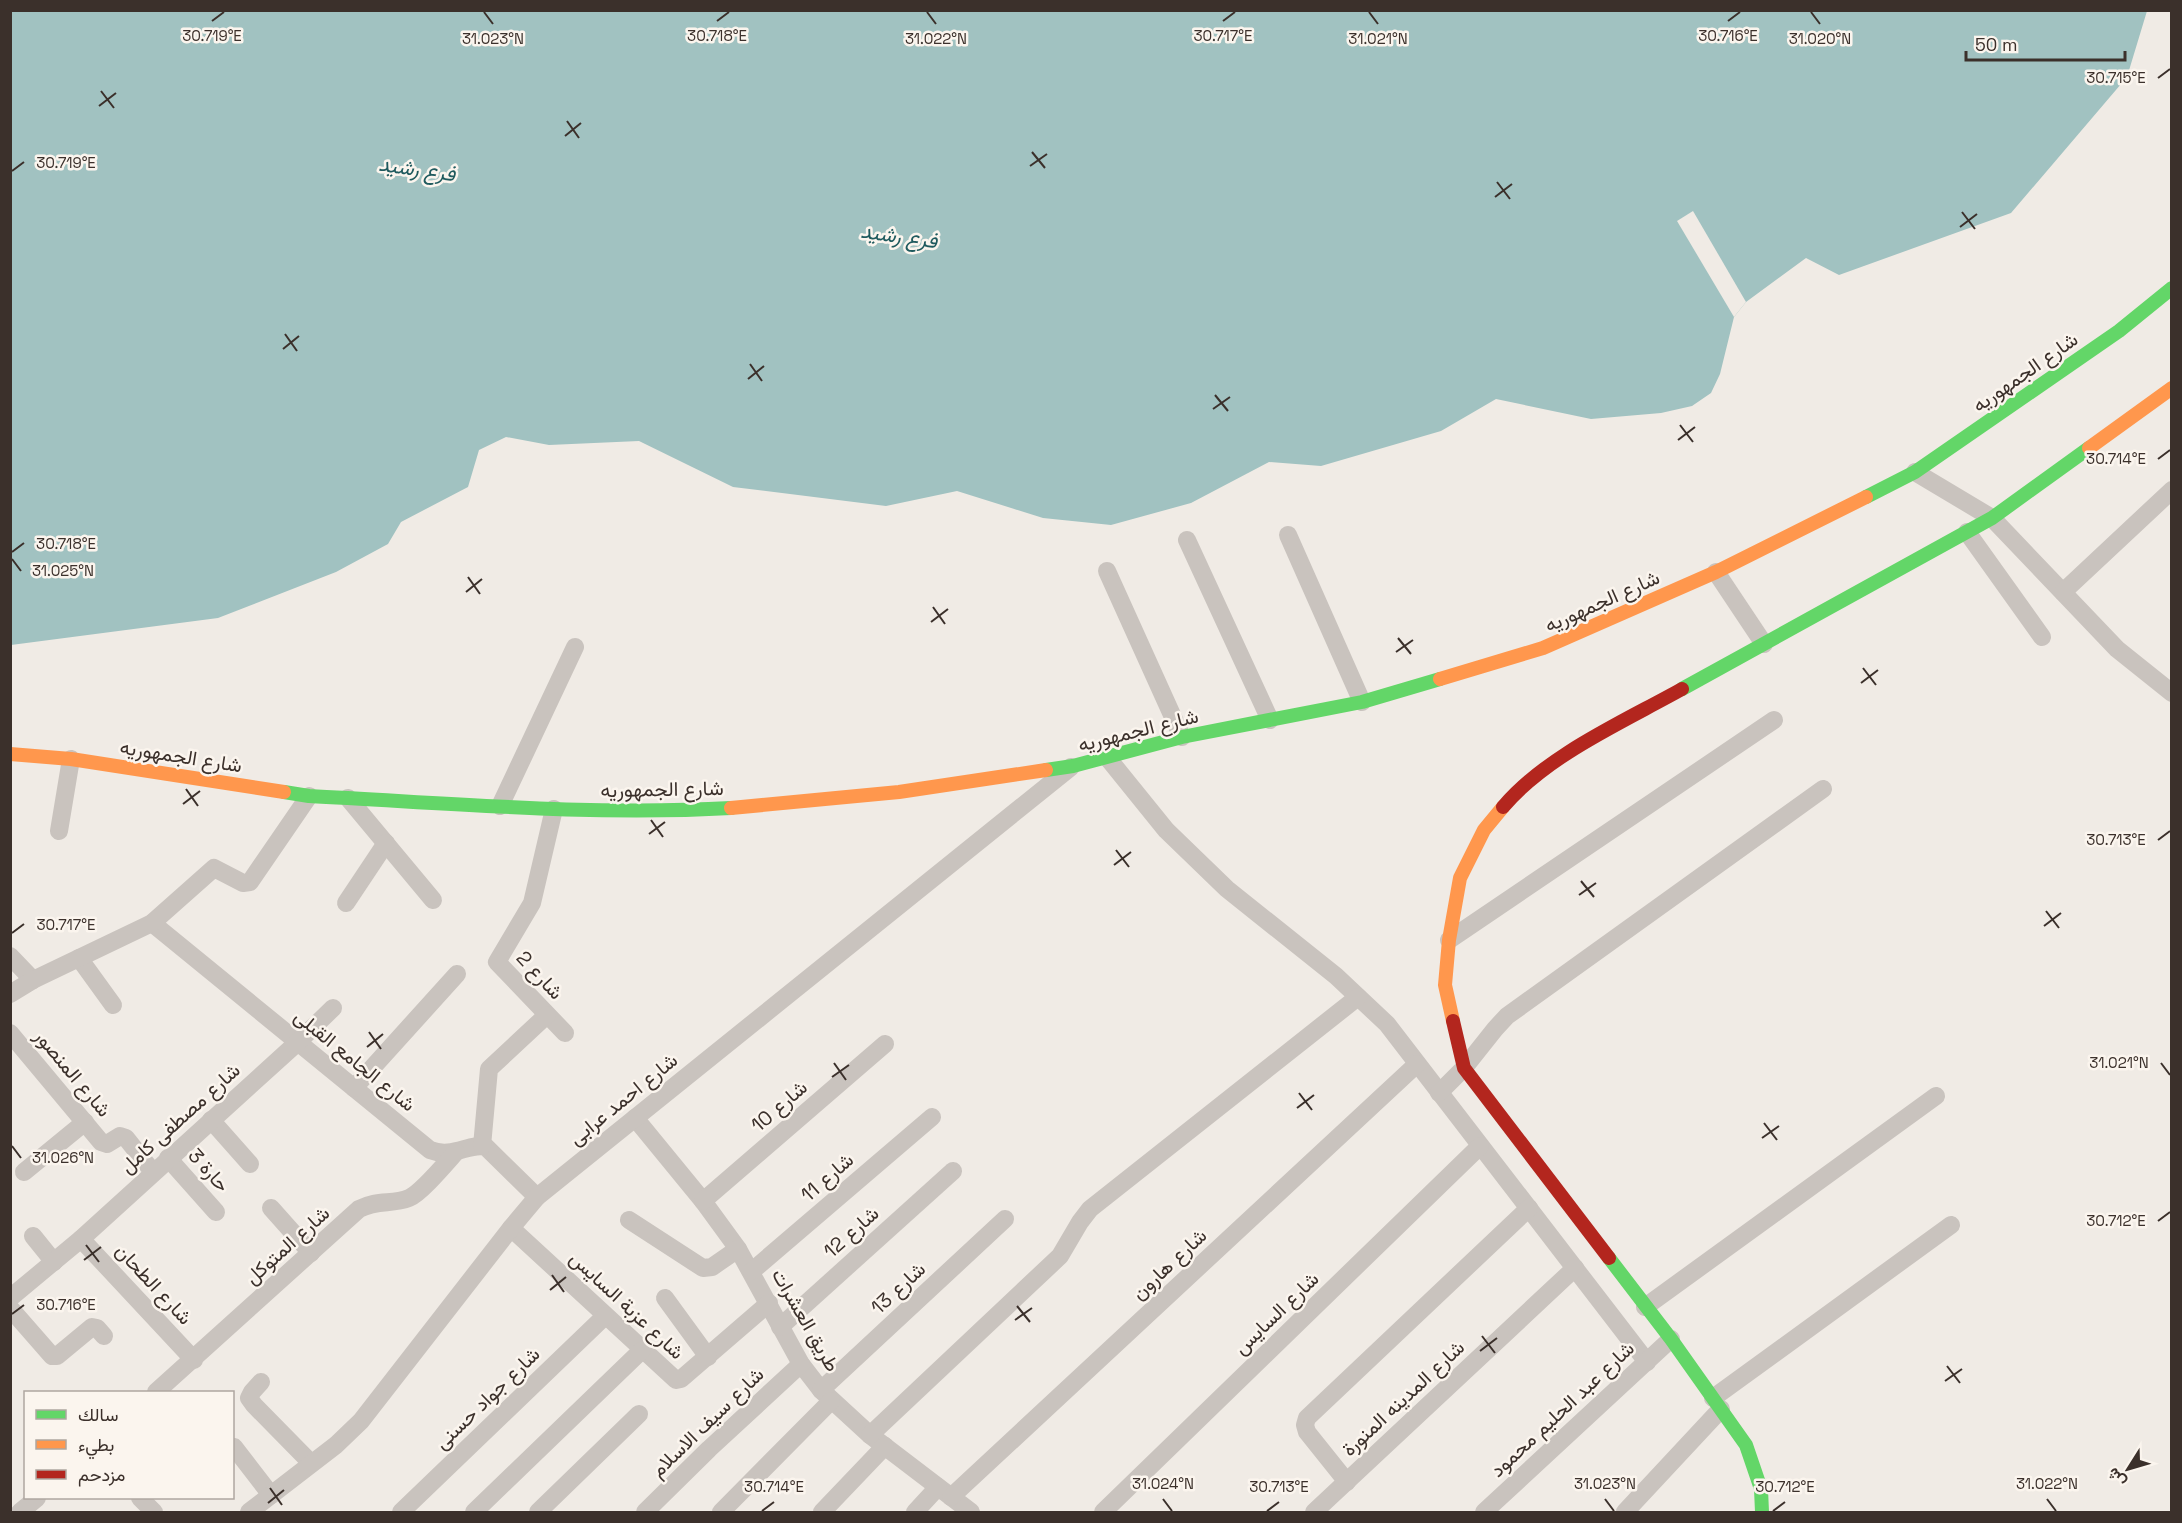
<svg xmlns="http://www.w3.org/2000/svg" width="2182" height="1523" font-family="'Space Grotesk',Vazirmatn,sans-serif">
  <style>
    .water { fill: #a1c2c1 }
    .pier { fill: #f0ebe5 }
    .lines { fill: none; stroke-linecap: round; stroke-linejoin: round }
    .street { stroke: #c9c3be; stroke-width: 18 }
    .fast { stroke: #63d668; stroke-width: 14 }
    .slow { stroke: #ff974d; stroke-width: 14 }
    .jam { stroke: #b3261e; stroke-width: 14 }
    .ticks { fill: none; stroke: #3b302b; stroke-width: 2 }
    .labels { text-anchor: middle; stroke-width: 5; stroke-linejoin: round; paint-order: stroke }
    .street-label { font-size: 20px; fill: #3b302b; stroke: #fbf5ee }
    .water-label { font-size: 21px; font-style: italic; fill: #1f5a5e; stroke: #fbf5ee }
    .ticks-label { font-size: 15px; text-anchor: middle; fill: #3b302b; stroke: #fbf5ee; stroke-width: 5; stroke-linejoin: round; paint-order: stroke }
  </style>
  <rect width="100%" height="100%" fill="#f0ebe5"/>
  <polygon class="water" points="10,11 2147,11 2127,77 2011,213 1839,275 1806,258 1746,302 1734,317 1720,374 1711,393 1692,406 1661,413 1591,419 1496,399 1441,431 1321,466 1269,462 1191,503 1111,525 1043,518 957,491 886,506 733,487 639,441 549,445 506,437 479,450 468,487 401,522 388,544 336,572 218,618 11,645"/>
  <polygon class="pier" points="1693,211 1746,302 1734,317 1677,221"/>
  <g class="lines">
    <g class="street">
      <polyline points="1915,472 1992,518 2117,649 2172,693"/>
      <polyline points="1967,532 2042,637"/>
      <polyline points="1288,535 1362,702"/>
      <polyline points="1187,540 1270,720"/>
      <polyline points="1107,571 1182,737"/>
      <polyline points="1716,572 1764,644"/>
      <polyline points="2063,592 2172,490"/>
      <polyline points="1107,757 1166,830 1227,889 1336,976 1387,1024 1647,1362"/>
      <polyline points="348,798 433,900"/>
      <polyline points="500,806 575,647"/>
      <polyline points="554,809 532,903 497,962 565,1033"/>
      <polyline points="59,831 71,759"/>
      <polyline points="346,903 386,843"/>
      <path d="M152,923l278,227c23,9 40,-8 56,-3l51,50"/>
      <polyline points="1449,940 1774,720"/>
      <polyline points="10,956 33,980"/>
      <polyline points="79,958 113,1005"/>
      <polyline points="10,994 33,980 152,923 214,868 243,883 250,882 309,796"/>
      <polyline points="10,1033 101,1142 107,1144 120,1136 126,1138 153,1172"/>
      <polyline points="354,1088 457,974"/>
      <polyline points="1439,1093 1464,1068 1495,1029 1507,1016 1823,789"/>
      <polyline points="635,1118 703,1201 738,1249 801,1364 821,1390 870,1435 971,1512"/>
      <polyline points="211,1120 250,1164"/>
      <polyline points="482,1146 489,1069 547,1015"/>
      <polyline points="168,1158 216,1212"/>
      <polyline points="24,1172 85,1122"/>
      <polyline points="703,1201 885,1044"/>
      <polyline points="271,1208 311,1253"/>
      <polyline points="629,1220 703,1268 712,1267 738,1249"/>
      <polyline points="511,1228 676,1380 681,1379 769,1303"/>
      <polyline points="33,1236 54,1262"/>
      <polyline points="81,1239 194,1360"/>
      <polyline points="752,1271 932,1117"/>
      <polyline points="10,1298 81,1239 298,1042 333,1008"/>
      <polyline points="665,1298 708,1357"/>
      <polyline points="1645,1307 1936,1096"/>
      <polyline points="10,1308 52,1356 57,1356 92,1327 97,1328 104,1336"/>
      <polyline points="780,1327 953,1171"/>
      <polyline points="261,1382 252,1392 249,1398 254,1405 311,1463"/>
      <polyline points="821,1390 1005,1219"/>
      <path d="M156,1392l203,-183c19,-10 33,-4 50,-11 12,-5 37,-35 47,-46"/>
      <polyline points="1713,1398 1951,1225"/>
      <polyline points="870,1435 1060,1256 1080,1222 1090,1209 1358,997"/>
      <polyline points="234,1447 271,1495"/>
      <polyline points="1347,1482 1307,1432 1305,1425 1307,1418 1529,1208"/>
      <polyline points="951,1497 1417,1064"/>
      <polyline points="140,1498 154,1512"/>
      <polyline points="20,1512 37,1498"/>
      <polyline points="249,1512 336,1445 361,1421 511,1228 537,1197 1071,767"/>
      <polyline points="401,1512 605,1316"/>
      <polyline points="474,1512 642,1350"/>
      <polyline points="538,1512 639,1414"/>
      <polyline points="645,1512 709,1449 801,1364"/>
      <polyline points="721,1512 831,1401"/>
      <polyline points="822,1512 885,1446"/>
      <polyline points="915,1512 938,1487"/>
      <polyline points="1103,1512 1480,1146"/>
      <polyline points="1314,1512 1575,1268"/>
      <polyline points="1484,1512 1671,1339"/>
      <polyline points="1625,1512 1721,1409"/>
    </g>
    <g class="fast">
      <polyline points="1866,497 1915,472 2119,331 2172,288"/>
      <polyline points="1682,689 1992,518 2089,448"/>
      <polyline points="1046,770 1073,766 1182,737 1362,702 1440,679"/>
      <path d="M284,792l25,4c140,7 281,20 422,12"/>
      <polyline points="1609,1258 1671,1339 1746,1445 1761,1489 1762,1512"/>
    </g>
    <g class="slow">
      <polyline points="2089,448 2172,388"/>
      <polyline points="1440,679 1543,648 1716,572 1866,497"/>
      <polyline points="10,754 71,759 284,792"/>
      <polyline points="731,808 899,792 1046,770"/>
      <polyline points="1453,1021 1445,985 1449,940 1460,878 1484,830 1503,807"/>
    </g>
    <g class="jam">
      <path d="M1503,807c44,-52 120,-85 179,-118"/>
      <polyline points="1453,1021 1464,1068 1609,1258"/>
    </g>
  </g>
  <path class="ticks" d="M484,12l9,12M927,12l9,12M1369,12l9,12M1811,12l9,12M212,21l12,-9M717,21l12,-9M1223,21l12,-9M1728,21l12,-9M2158,78l12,-9M101,91l13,17M99,106l17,-13M567,121l12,17M565,136l16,-13M1032,152l13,16M1030,166l17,-12M12,171l12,-9M1497,182l13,17M1495,197l17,-13M1962,212l13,17M1960,227l17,-13M285,334l12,17M283,349l16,-13M750,364l12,17M748,379l16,-13M1215,395l13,16M1213,409l17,-12M1680,425l13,17M1678,440l17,-13M2158,459l12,-9M12,552l12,-9M12,559l9,12M468,577l12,17M466,592l16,-13M933,607l12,17M931,622l17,-13M1398,638l13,16M1396,652l17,-12M1863,668l13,17M1861,683l17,-13M186,789l12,17M183,804l17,-13M651,820l12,17M649,834l16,-12M2158,840l12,-9M1116,850l13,17M1114,865l17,-13M1581,881l13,16M1579,895l17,-12M2046,911l13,17M2044,926l17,-13M12,933l12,-9M369,1032l12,17M367,1047l16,-13M834,1063l12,17M2161,1063l9,12M832,1077l17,-12M1299,1093l13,17M1297,1108l17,-13M1764,1123l13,17M1762,1138l17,-12M12,1146l9,12M2158,1221l12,-9M86,1245l13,17M84,1260l17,-13M552,1275l12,17M550,1290l16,-13M1017,1306l13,16M12,1314l12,-9M1015,1320l17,-12M1482,1336l13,17M1480,1351l17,-13M1947,1366l13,17M1945,1381l17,-12M270,1488l12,17M1163,1499l9,12M1605,1499l9,12M2047,1499l9,12M268,1503l16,-13M762,1511l12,-9M1267,1511l12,-9M1773,1511l12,-9"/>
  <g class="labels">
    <g class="street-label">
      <text transform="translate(2025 372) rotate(-35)" y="7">شارع الجمهوريه</text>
      <text transform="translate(1602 601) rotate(-24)" y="7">شارع الجمهوريه</text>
      <text transform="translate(1138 730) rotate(-14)" y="7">شارع الجمهوريه</text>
      <text transform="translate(181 756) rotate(9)" y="7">شارع الجمهوريه</text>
      <text transform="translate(662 789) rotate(-1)" y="7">شارع الجمهوريه</text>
      <text transform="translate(540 975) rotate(47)" y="7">شارع 2</text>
      <text transform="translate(355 1060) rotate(39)" y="7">شارع الجامع القبلى</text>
      <text transform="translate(73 1073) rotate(50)" y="7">شارع المنصور</text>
      <text transform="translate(623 1099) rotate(-39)" y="7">شارع احمد عرابى</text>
      <text transform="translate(779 1106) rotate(-41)" y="7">شارع 10</text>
      <text transform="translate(180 1118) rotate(-42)" y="7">شارع مصطفى كامل</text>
      <text transform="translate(209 1170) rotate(48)" y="7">حارة 3</text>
      <text transform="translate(827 1177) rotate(-41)" y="7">شارع 11</text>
      <text transform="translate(851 1232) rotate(-42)" y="7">شارع 12</text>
      <text transform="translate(287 1245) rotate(-42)" y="7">شارع المتوكل</text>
      <text transform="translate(1169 1264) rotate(-43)" y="7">شارع هارون</text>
      <text transform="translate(154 1284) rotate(47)" y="7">شارع الطحان</text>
      <text transform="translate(898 1288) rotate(-43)" y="7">شارع 13</text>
      <text transform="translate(627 1305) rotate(43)" y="7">شارع عزبة السايس</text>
      <text transform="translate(1276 1313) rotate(-44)" y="7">شارع السايس</text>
      <text transform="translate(806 1320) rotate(60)" y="7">طريق العشرات</text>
      <text transform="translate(487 1398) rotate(-44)" y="7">شارع جواد حسنى</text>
      <text transform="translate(1403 1398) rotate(-43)" y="7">شارع المدينه المنورة</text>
      <text transform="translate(1562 1409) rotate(-43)" y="7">شارع عبد الحليم محمود</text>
      <text transform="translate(707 1422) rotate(-44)" y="7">شارع سيف الاسلام</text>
    </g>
    <g class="water-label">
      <text transform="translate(417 169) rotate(8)" y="7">فرع رشيد</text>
      <text transform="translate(899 236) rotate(8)" y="7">فرع رشيد</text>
    </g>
  </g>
  <g class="ticks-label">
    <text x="212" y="41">30.719°E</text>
    <text x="717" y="41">30.718°E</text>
    <text x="1728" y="41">30.716°E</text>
    <text x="1223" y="41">30.717°E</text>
    <text x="493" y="44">31.023°N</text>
    <text x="936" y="44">31.022°N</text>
    <text x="1378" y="44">31.021°N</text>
    <text x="1820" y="44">31.020°N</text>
    <text x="2116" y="83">30.715°E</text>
    <text x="66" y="168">30.719°E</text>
    <text x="2116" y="464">30.714°E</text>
    <text x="66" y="549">30.718°E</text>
    <text x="63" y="576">31.025°N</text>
    <text x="2116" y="845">30.713°E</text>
    <text x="66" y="930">30.717°E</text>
    <text x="2119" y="1068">31.021°N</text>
    <text x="63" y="1163">31.026°N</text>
    <text x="2116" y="1226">30.712°E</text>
    <text x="66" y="1310">30.716°E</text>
    <text x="1163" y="1489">31.024°N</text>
    <text x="1605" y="1489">31.023°N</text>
    <text x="2047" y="1489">31.022°N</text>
    <text x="774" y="1492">30.714°E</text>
    <text x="1279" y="1492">30.713°E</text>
    <text x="1785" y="1492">30.712°E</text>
  </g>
  <rect width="2182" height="1523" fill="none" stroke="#3b302b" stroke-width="24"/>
  <rect x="24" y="1391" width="210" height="108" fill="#fbf5ee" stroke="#aea6a0" stroke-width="1.5"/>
  <rect x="36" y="1410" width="30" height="9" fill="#63d668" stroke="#aea6a0" stroke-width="1.5"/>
  <text x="78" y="1421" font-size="18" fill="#3b302b">سالك</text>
  <rect x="36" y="1440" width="30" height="9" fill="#ff974d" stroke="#aea6a0" stroke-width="1.5"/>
  <text x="78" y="1451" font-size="18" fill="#3b302b">بطيء</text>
  <rect x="36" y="1470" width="30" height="9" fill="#b3261e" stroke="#aea6a0" stroke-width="1.5"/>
  <text x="78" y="1481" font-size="18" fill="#3b302b">مزدحم</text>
  <g transform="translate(2128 1469) rotate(233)" stroke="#fbf5ee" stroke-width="4.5" paint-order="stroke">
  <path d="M0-4.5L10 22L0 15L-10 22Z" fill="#3b302b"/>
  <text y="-9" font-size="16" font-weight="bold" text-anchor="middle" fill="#3b302b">ش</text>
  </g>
  <path d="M1966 51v9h159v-9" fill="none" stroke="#3b302b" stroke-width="3"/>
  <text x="1975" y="51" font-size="18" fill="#3b302b" stroke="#fbf5ee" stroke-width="4.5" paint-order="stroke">50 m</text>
</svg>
